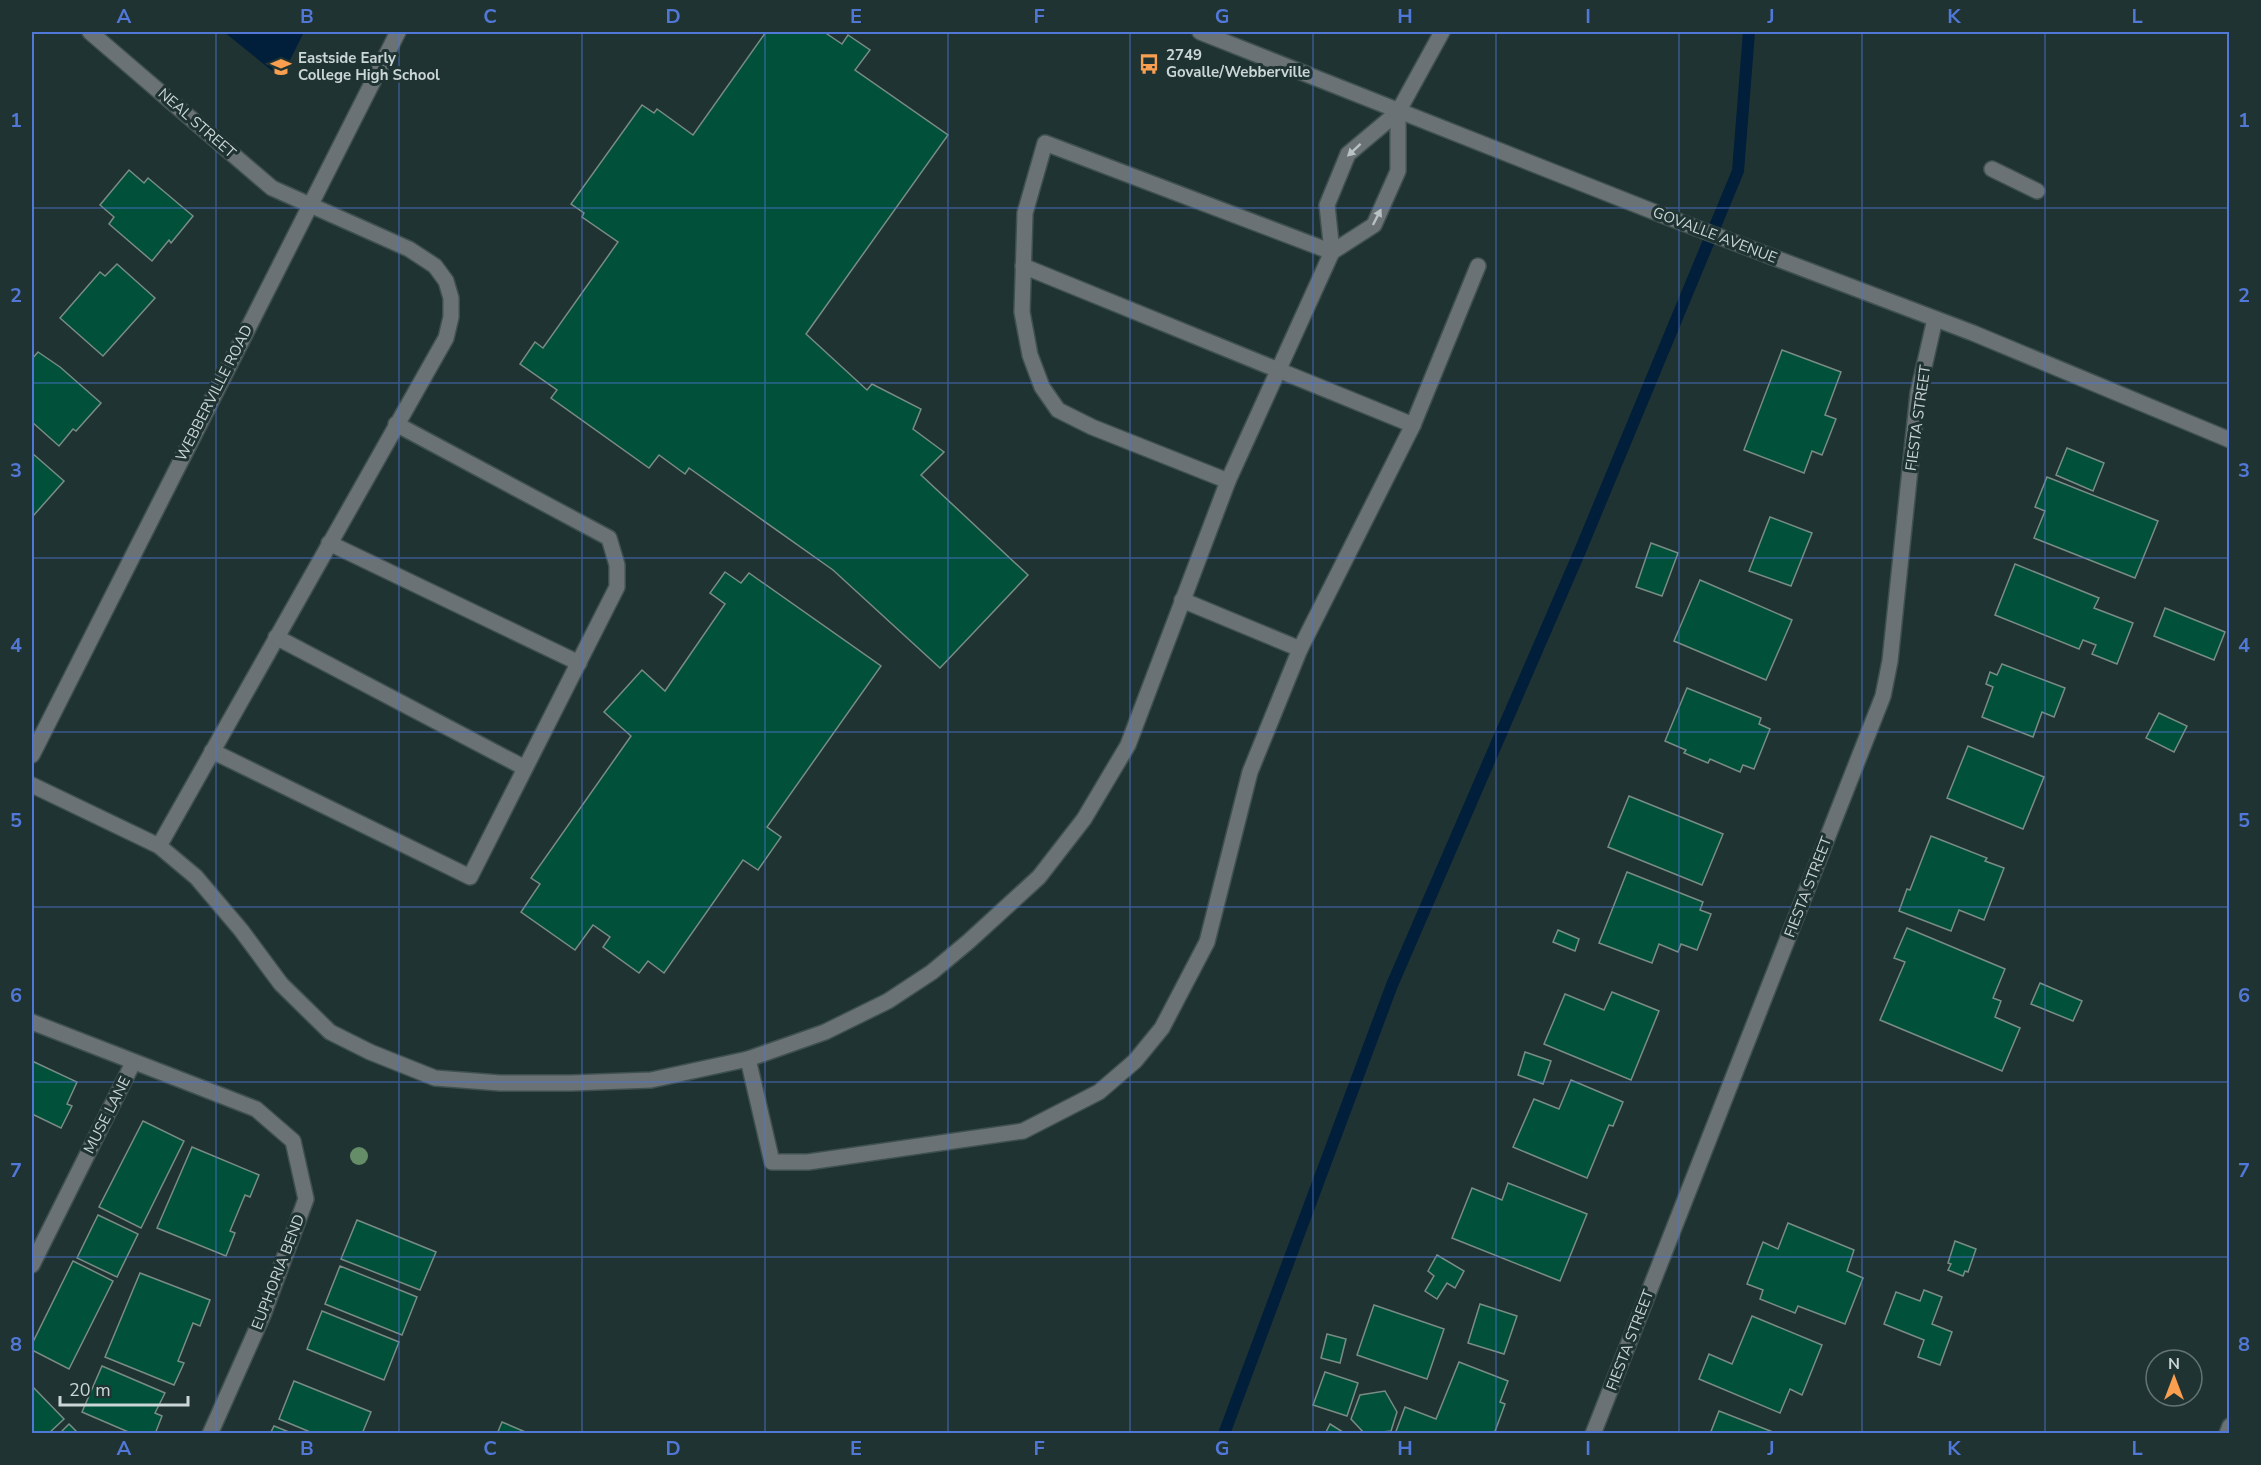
<svg xmlns="http://www.w3.org/2000/svg" width="2261" height="1465" font-family="'Nunito Sans',sans-serif">
  <style>
    .water { fill: #011f3a }
    .lines { fill: none; stroke-linecap: round; stroke-linejoin: round }
    .stream { stroke: #011f3a; stroke-width: 12 }
    .building { fill: #00503a; stroke: #798c84; stroke-width: 1.5 }
    .minor-casing { stroke: #3f5050; stroke-width: 18 }
    .minor { stroke: #6a7276; stroke-width: 15 }
    .tree { fill: #658d68 }
    .oneway { fill: #b8c2c3 }
    .grid { fill: none; stroke: #5177d7; stroke-width: 1.5; stroke-opacity: 0.55 }
    .labels { text-anchor: middle; stroke-width: 6; stroke-linejoin: round; paint-order: stroke }
    .poi-label { font-size: 15px; font-weight: bold; fill: #cbd6d6; stroke: #203333; text-anchor: start }
    .street-label { font-size: 15px; fill: #cbd6d6; stroke: #203333 }
    .neatline { fill: none; stroke: #5177d7; stroke-width: 2 }
    .grid-label { font-size: 20px; text-anchor: middle; font-weight: bold; fill: #5177d7 }
  </style>
  <rect width="100%" height="100%" fill="#203333"/>
  <polygon class="water" points="224,32 304,32 281,78"/>
  <g class="lines">
    <polyline class="stream" points="1224,1434 1392,985 1580,551 1738,171 1749,32"/>
  </g>
  <g class="building">
    <polygon points="766,32 824,32 842,44 848,35 870,50 855,70 948,135 806,334 867,390 872,384 921,409 913,429 944,452 921,475 1028,575 940,668 833,570 689,468 685,474 659,455 649,468 551,398 557,390 520,364 535,342 543,348 618,242 582,217 584,213 571,204 642,105 654,113 657,109 693,135"/>
    <polygon points="129,170 144,183 148,178 193,216 171,243 169,240 152,261 109,224 114,217 100,205"/>
    <polygon points="117,264 155,298 103,356 60,318 100,272 105,276"/>
    <polygon points="1782,350 1841,372 1825,415 1836,419 1822,455 1812,451 1804,473 1744,450"/>
    <polygon points="38,352 60,367 101,403 76,431 73,429 59,446 32,422 32,359"/>
    <polygon points="2067,448 2104,463 2093,491 2056,475"/>
    <polygon points="32,453 64,481 34,515 32,513"/>
    <polygon points="2047,477 2158,521 2135,578 2034,538 2045,511 2035,507"/>
    <polygon points="1770,517 1812,533 1791,586 1749,571"/>
    <polygon points="1651,543 1678,553 1662,596 1636,587"/>
    <polygon points="2015,564 2099,598 2094,608 2133,623 2117,664 2092,654 2096,645 2083,640 2079,649 1995,615"/>
    <polygon points="725,572 741,583 749,573 881,666 767,827 781,837 758,870 743,860 664,973 648,961 639,973 603,947 610,937 593,925 575,950 521,912 540,884 531,878 631,736 604,712 642,670 665,691 725,604 710,593"/>
    <polygon points="1700,580 1792,620 1766,680 1674,641"/>
    <polygon points="2165,608 2225,632 2214,660 2154,636"/>
    <polygon points="2002,664 2065,688 2054,717 2042,712 2033,737 1982,717 1993,687 1986,684 1990,672 1997,675"/>
    <polygon points="1687,688 1761,718 1759,724 1770,729 1754,769 1743,765 1740,772 1710,759 1708,763 1684,753 1686,750 1665,741"/>
    <polygon points="2159,713 2187,726 2174,752 2146,738"/>
    <polygon points="1968,746 2044,777 2023,829 1947,798"/>
    <polygon points="1629,796 1723,834 1702,885 1608,847"/>
    <polygon points="1931,836 1987,858 1985,861 2004,868 1984,920 1959,910 1951,931 1899,911 1907,889 1910,890"/>
    <polygon points="1627,872 1703,902 1700,910 1711,914 1697,950 1681,944 1678,952 1659,944 1652,963 1599,943"/>
    <polygon points="1907,928 2005,969 1993,998 2001,1001 1995,1017 2020,1028 2002,1071 1880,1020 1905,962 1894,958"/>
    <polygon points="1558,930 1579,939 1575,951 1553,942"/>
    <polygon points="2040,983 2082,1001 2073,1021 2031,1004"/>
    <polygon points="1612,992 1659,1011 1631,1080 1544,1044 1565,994 1604,1010"/>
    <polygon points="1525,1052 1551,1061 1543,1084 1518,1075"/>
    <polygon points="32,1061 77,1082 67,1104 72,1106 61,1128 32,1114"/>
    <polygon points="1571,1080 1623,1102 1613,1126 1609,1125 1587,1178 1513,1147 1534,1099 1559,1109"/>
    <polygon points="143,1121 184,1141 141,1228 99,1207"/>
    <polygon points="192,1147 259,1175 250,1197 245,1195 230,1231 235,1233 226,1256 157,1228"/>
    <polygon points="1508,1183 1587,1214 1560,1281 1452,1238 1472,1188 1502,1200"/>
    <polygon points="98,1215 138,1234 117,1277 77,1258"/>
    <polygon points="357,1220 436,1252 420,1290 341,1259"/>
    <polygon points="1788,1223 1854,1250 1847,1271 1863,1278 1845,1324 1798,1306 1795,1313 1760,1299 1763,1290 1747,1284 1763,1242 1778,1249"/>
    <polygon points="1955,1241 1976,1249 1968,1272 1965,1271 1963,1276 1948,1270 1951,1264 1948,1263"/>
    <polygon points="1437,1255 1464,1271 1455,1288 1447,1283 1437,1299 1425,1291 1434,1276 1428,1271"/>
    <polygon points="73,1261 113,1281 69,1369 32,1350 32,1344"/>
    <polygon points="340,1266 417,1297 402,1335 325,1304"/>
    <polygon points="140,1273 210,1300 200,1326 193,1323 178,1361 184,1363 174,1385 105,1357"/>
    <polygon points="1924,1290 1942,1297 1932,1324 1952,1332 1940,1365 1918,1357 1924,1340 1884,1324 1896,1292 1920,1301"/>
    <polygon points="1480,1304 1517,1316 1504,1354 1468,1343"/>
    <polygon points="1374,1305 1444,1329 1427,1379 1357,1355"/>
    <polygon points="322,1311 399,1342 384,1380 307,1349"/>
    <polygon points="1752,1316 1822,1345 1802,1395 1790,1389 1780,1413 1699,1379 1709,1354 1732,1364"/>
    <polygon points="1327,1334 1346,1339 1340,1363 1321,1358"/>
    <polygon points="1459,1362 1508,1381 1500,1402 1505,1404 1494,1434 1395,1434 1405,1407 1436,1419"/>
    <polygon points="102,1366 165,1393 155,1413 162,1416 155,1434 133,1434 82,1412"/>
    <polygon points="1325,1372 1358,1383 1347,1416 1313,1405"/>
    <polygon points="294,1381 371,1412 362,1434 315,1434 279,1419"/>
    <polygon points="32,1386 64,1419 48,1434 32,1434"/>
    <polygon points="1385,1391 1397,1412 1391,1431 1365,1434 1351,1419 1360,1395"/>
    <polygon points="1719,1411 1778,1434 1710,1434"/>
    <polygon points="502,1422 530,1434 497,1434"/>
    <polygon points="69,1424 79,1434 59,1434"/>
    <polygon points="1330,1424 1346,1434 1325,1434"/>
    <polygon points="274,1426 294,1434 270,1434"/>
  </g>
  <g class="lines">
    <g class="minor-casing">
      <g id="minor">
        <polyline points="90,32 272,188 409,249 435,266 446,281 451,298 451,317 446,338 159,846"/>
        <polyline points="1200,32 1662,215 1973,333 2230,440"/>
        <polyline points="1992,169 2037,191"/>
        <polyline points="1332,252 1374,225 1398,171 1398,112"/>
        <polyline points="1023,266 1413,425"/>
        <polyline points="1228,481 1092,427 1058,410 1042,387 1030,355 1022,312 1025,213 1045,143 1332,252"/>
        <polyline points="329,543 579,663"/>
        <polyline points="1182,600 1300,649"/>
        <polyline points="276,637 525,768"/>
        <polyline points="212,751 470,877 617,587 617,565 609,538 396,424"/>
        <polyline points="32,755 398,32"/>
        <polyline points="32,785 159,846 196,877 241,930 281,984 330,1032 370,1052 435,1078 500,1083 571,1083 651,1080 748,1059 825,1032 888,1001 932,972 968,942 1039,877 1084,819 1128,745 1228,481 1332,252 1327,205 1348,154 1398,112 1442,32"/>
        <polyline points="32,1022 256,1109 293,1141 306,1199 263,1315 210,1434"/>
        <polyline points="748,1059 772,1162 808,1162 1023,1131 1099,1092 1135,1061 1162,1028 1207,942 1250,772 1300,649 1413,425 1478,266"/>
        <polyline points="32,1265 133,1063"/>
        <polyline points="1593,1434 1883,696 1890,661 1918,393 1935,319"/>
        <polyline points="2227,1434 2230,1426"/>
      </g>
    </g>
    <use href="#minor" class="minor"/>
  </g>
  <circle class="tree" cx="359" cy="1156" r="9"/>
  <defs><path id="oneway-solid" d="M-6-.8H1V-3.2L6.5 0L1 3.2V.8H-6Z" transform="scale(1.5)"/></defs>
  <g class="oneway">
    <use href="#oneway-solid" transform="translate(1354 150) rotate(137)"/>
    <use href="#oneway-solid" transform="translate(1377 217) rotate(-63)"/>
  </g>
  <path class="grid" d="M216,32v1402M399,32v1402M582,32v1402M765,32v1402M948,32v1402M1130,32v1402M1313,32v1402M1496,32v1402M1679,32v1402M1862,32v1402M2045,32v1402M32,208h2198M32,383h2198M32,558h2198M32,732h2198M32,907h2198M32,1082h2198M32,1257h2198"/>
  <defs>
    <g id="bus-bare" transform="scale(1.62)"><path d="M-5-6H5V4H4V6H2V4H-2V6H-4V4H-5ZM-3.5-4V0h7V-4ZM-3.5 1.2v1.5H-2V1.2ZM2 1.2v1.5H3.5V1.2Z" fill="#fa9f4f" stroke="#203333" stroke-width="2.5" paint-order="stroke"/></g>
    <g id="school-bare" transform="scale(1.62)"><path d="M0-5L7-2L0 1L-7-2ZM-4 1L0 2.5L4 1V4Q0 6-4 4Z" fill="#fa9f4f" stroke="#203333" stroke-width="2.5" paint-order="stroke"/></g>
  </defs>
  <g fill-rule="evenodd">
    <use href="#bus-bare" x="1149" y="64"/>
    <use href="#school-bare" x="281" y="67"/>
  </g>
  <g class="labels">
    <g class="poi-label">
      <text x="1166" y="60">2749<tspan x="1166" dy="17">Govalle/Webberville</tspan></text>
      <text x="298" y="63">Eastside Early<tspan x="298" dy="17">College High School</tspan></text>
    </g>
    <g class="street-label">
      <text transform="translate(197 123) rotate(41)" y="5">NEAL STREET</text>
      <text transform="translate(1715 235) rotate(21)" y="5">GOVALLE AVENUE</text>
      <text transform="translate(214 393) rotate(-63)" y="5">WEBBERVILLE ROAD</text>
      <text transform="translate(1918 418) rotate(-82)" y="5">FIESTA STREET</text>
      <text transform="translate(1808 887) rotate(-69)" y="5">FIESTA STREET</text>
      <text transform="translate(107 1115) rotate(-63)" y="5">MUSE LANE</text>
      <text transform="translate(278 1272) rotate(-69)" y="5">EUPHORIA BEND</text>
      <text transform="translate(1630 1340) rotate(-69)" y="5">FIESTA STREET</text>
    </g>
  </g>
  <rect width="2261" height="1465" fill="none" stroke="#203333" stroke-width="66"/>
  <g transform="translate(2174 1378)"><circle r="28" fill="#203333" stroke="#647474" stroke-width="1.5"/>
  <path d="M0-4.5L10 22L0 15L-10 22Z" fill="#fa9f4f"/>
  <text y="-9" font-size="16" font-weight="bold" text-anchor="middle" fill="#cbd6d6">N</text>
  </g>
  <path d="M60 1396v9h128v-9" fill="none" stroke="#cbd6d6" stroke-width="3"/>
  <text x="69" y="1396" font-size="18" fill="#cbd6d6" stroke="#203333" stroke-width="4.5" paint-order="stroke">20 m</text>
  <rect x="33" y="33" width="2195" height="1399" class="neatline"/>
  <g class="grid-label">
    <text x="124" y="23">A</text>
    <text x="307" y="23">B</text>
    <text x="490" y="23">C</text>
    <text x="673" y="23">D</text>
    <text x="856" y="23">E</text>
    <text x="1039" y="23">F</text>
    <text x="1222" y="23">G</text>
    <text x="1405" y="23">H</text>
    <text x="1588" y="23">I</text>
    <text x="1771" y="23">J</text>
    <text x="1954" y="23">K</text>
    <text x="2137" y="23">L</text>
    <text x="16" y="127">1</text>
    <text x="2244" y="127">1</text>
    <text x="16" y="302">2</text>
    <text x="2244" y="302">2</text>
    <text x="16" y="477">3</text>
    <text x="2244" y="477">3</text>
    <text x="16" y="652">4</text>
    <text x="2244" y="652">4</text>
    <text x="16" y="827">5</text>
    <text x="2244" y="827">5</text>
    <text x="16" y="1002">6</text>
    <text x="2244" y="1002">6</text>
    <text x="16" y="1177">7</text>
    <text x="2244" y="1177">7</text>
    <text x="16" y="1351">8</text>
    <text x="2244" y="1351">8</text>
    <text x="124" y="1455">A</text>
    <text x="307" y="1455">B</text>
    <text x="490" y="1455">C</text>
    <text x="673" y="1455">D</text>
    <text x="856" y="1455">E</text>
    <text x="1039" y="1455">F</text>
    <text x="1222" y="1455">G</text>
    <text x="1405" y="1455">H</text>
    <text x="1588" y="1455">I</text>
    <text x="1771" y="1455">J</text>
    <text x="1954" y="1455">K</text>
    <text x="2137" y="1455">L</text>
  </g>
</svg>
